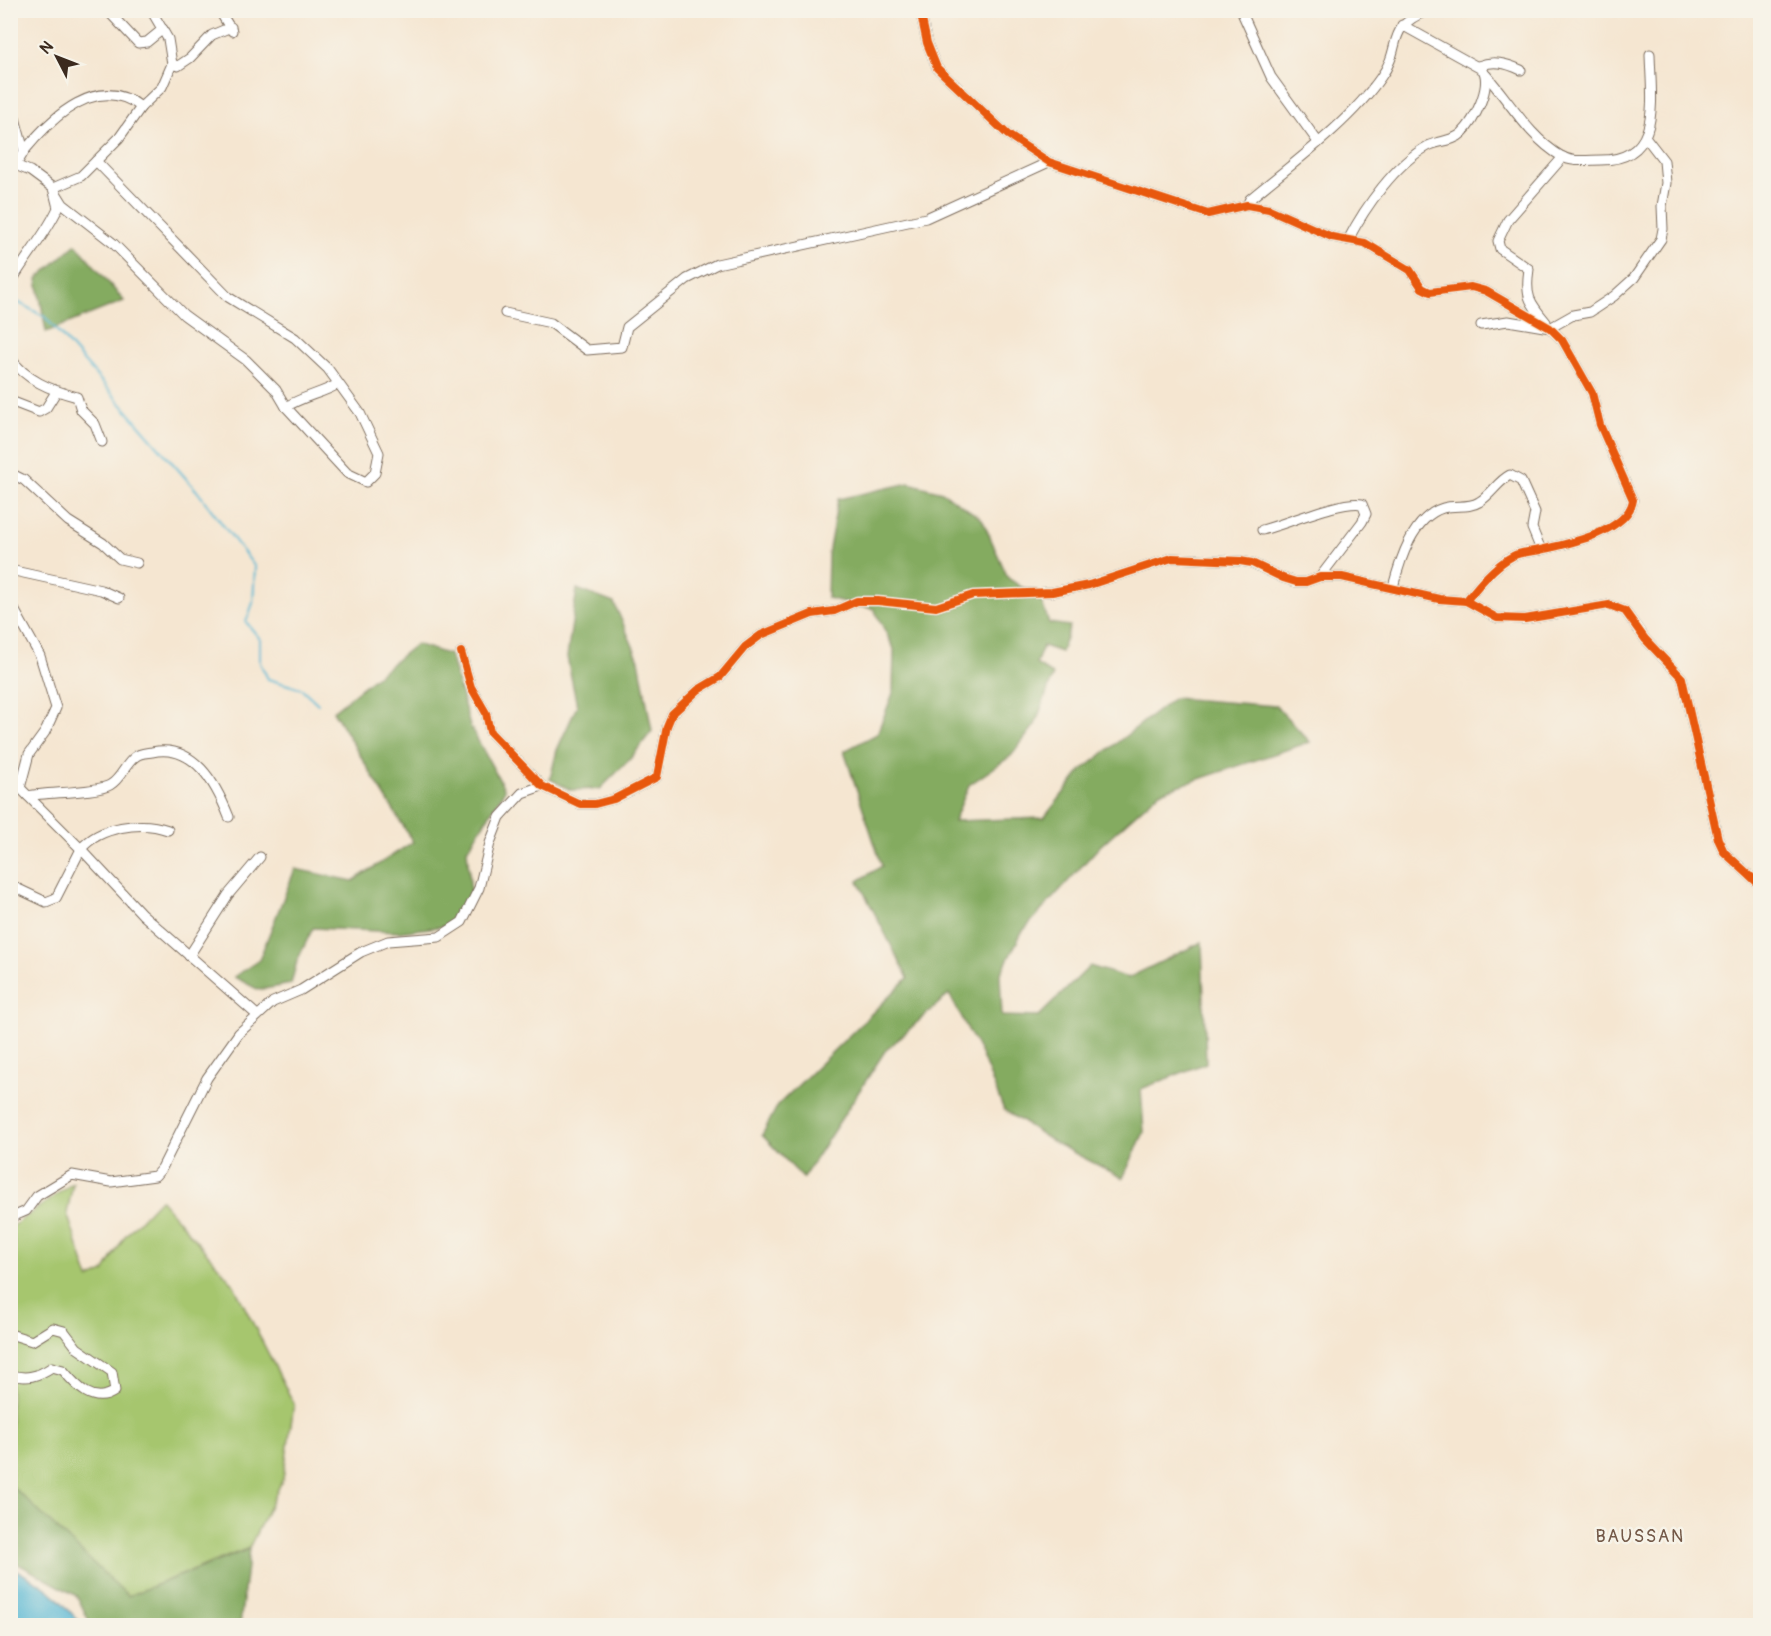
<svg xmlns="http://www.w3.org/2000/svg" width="1771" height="1636" font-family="Pangolin,sans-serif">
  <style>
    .green { fill: #a6c66e; stroke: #707846; stroke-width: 1.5 }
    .forest { fill: #84ab61; stroke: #606a40; stroke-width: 1.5 }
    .water { fill: #56b7d4; stroke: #487079; stroke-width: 1.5 }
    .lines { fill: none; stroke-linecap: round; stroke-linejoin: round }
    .stream { stroke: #56b7d4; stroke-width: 2 }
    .minor-casing { stroke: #7c6c5d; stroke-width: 11 }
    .minor { stroke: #fff; stroke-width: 9 }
    .cycleway-casing { stroke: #f7f3e8; stroke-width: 11 }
    .cycleway { stroke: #e8590c; stroke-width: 8 }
    .labels { text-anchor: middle; stroke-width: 5; stroke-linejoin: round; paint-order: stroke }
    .quarter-label { font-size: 18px; letter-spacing: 1.5px; fill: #735847; stroke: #f7f3e8 }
  </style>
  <rect width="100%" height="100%" fill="#f7f3e8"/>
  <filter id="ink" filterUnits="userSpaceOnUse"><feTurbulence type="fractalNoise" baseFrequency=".0167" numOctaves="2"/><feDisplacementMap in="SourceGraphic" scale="12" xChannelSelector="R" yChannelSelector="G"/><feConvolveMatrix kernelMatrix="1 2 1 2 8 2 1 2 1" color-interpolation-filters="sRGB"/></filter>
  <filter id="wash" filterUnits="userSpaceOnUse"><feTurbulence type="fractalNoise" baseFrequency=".008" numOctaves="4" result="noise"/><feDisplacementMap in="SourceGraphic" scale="24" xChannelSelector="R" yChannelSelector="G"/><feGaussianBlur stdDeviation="1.35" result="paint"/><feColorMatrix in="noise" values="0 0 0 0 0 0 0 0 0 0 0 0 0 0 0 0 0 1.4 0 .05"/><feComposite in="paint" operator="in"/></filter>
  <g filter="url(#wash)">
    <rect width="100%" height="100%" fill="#f5e6d1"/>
    <polygon class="green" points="73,1183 67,1213 89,1279 104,1272 125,1236 160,1199 232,1282 294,1404 283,1479 249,1548 128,1596 11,1486 10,1249 15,1245 10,1228"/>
    <g class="forest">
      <polygon points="76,244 124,301 46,332 37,279"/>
      <polygon points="909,483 942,492 982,519 1008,578 1041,600 1049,623 1070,626 1061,652 1043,646 1036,664 1053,675 1035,725 1011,756 969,785 954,821 1044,818 1081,771 1174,698 1276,706 1310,742 1160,792 1100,846 1022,932 1000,975 1002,1016 1038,1017 1090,966 1128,978 1202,942 1206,1063 1141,1089 1144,1132 1123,1178 1055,1143 1004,1110 981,1054 949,994 885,1051 803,1178 762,1135 778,1105 908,978 858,881 882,866 844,751 877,734 893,693 894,649 874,609 827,598 828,554 838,499"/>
      <polygon points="577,589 614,603 639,660 652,731 630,759 600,789 571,790 550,779 557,750 577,706 567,657"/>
      <polygon points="416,644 450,655 470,726 505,790 467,850 471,894 453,925 399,932 313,928 297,961 291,984 259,990 234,977 259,960 295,869 353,881 413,842 333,711"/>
      <polygon points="11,1485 128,1596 249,1549 240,1625 91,1625 77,1596 11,1560"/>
    </g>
    <path class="water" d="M11,1568c33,15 48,28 70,57h-70z"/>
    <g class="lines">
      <polyline class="stream" points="10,298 45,317 197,491 255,567 253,603 246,622 260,639 260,663 268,679 302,689 318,704"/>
    </g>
  </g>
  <g filter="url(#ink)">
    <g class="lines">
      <g class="minor-casing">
        <g id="minor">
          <polyline points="107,10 138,43 147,42 163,29"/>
          <polyline points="151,10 168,39 172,64"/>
          <polyline points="219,10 232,31"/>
          <path d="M920,10l7,33 10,25 71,67 41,27 159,52 39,-9 22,4 63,28 33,6 45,27 12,18 8,4 41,-5 15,4 64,37 12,12 30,53 8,32 33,75c-5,32 -66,44 -93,50 -9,2 -20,2 -27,6 -18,9 -35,30 -47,45l31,17 28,1 84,-14 16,6 20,28 37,39 36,161 6,13 36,33"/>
          <polyline points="1246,10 1243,15 1271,77 1318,142"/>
          <path d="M1478,66c15,-6 28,-3 43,4"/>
          <path d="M1486,75c24,27 43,62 75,81 11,7 28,4 40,4 62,0 50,-61 49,-106"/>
          <polyline points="10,100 24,151"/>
          <polyline points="10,160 15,165 30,171 53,188 63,204 113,243 184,315 246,360 276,390 286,407 347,473 366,482 375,473 379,453 360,413 328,369 295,338 228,297 96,161"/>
          <path d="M15,165c5,-5 6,-9 10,-15 27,-33 73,-77 116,-43"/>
          <path d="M1247,205l3,-6c42,-35 100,-77 131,-122 23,-32 2,-49 48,-67"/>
          <path d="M1348,240c17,-33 47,-76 80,-94 11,-6 25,-4 34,-13 12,-12 30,-46 21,-63l-81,-45"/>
          <path d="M10,279h3c15,-25 33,-45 45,-71l-5,-20 28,-12 38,-38 22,-31 21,-20 10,-23 6,2 12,-8 22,-23 19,-8"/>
          <polyline points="505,313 551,323 587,350 622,347 627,327 687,279 717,264 926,218 1049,162"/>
          <path d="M1546,322c-17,-20 -21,-26 -17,-53l-29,-20 -2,-8 10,-21 55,-63"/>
          <polyline points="1481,325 1508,321 1550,328 1573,315 1590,312 1614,296 1634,278 1661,239 1663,229 1662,206 1666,183 1664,161 1647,139"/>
          <path d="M10,357c15,23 41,33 67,40l4,13 14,14 7,18"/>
          <polyline points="13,402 39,412 46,408 56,392"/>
          <path d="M286,407c17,-11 35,-13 52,-23"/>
          <polyline points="10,473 24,480 68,521 103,543 120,559 137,563"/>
          <path d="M1262,530c25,-6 78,-30 100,-26l4,10 -4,8 -42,55"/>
          <polyline points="10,570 101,590 119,598"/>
          <path d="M1393,587c7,-27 20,-70 50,-79 12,-4 25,1 36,-6 12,-7 19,-21 31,-27l11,6 14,31 -3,16 9,22"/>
          <polyline points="10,602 40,656 56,708 45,732 29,754 20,788"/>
          <polyline points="461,652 471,687 486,713 490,732 542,786 580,804 595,804 614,799 657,777 667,726 672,714 698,690 720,677 745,647 761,635 812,614 834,611 857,601 878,601 936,607 973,595 1052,592 1089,585 1172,558 1240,561 1252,563 1283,578 1296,582 1306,582 1320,577 1342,577 1439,599 1466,601"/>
          <path d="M10,787l10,1 61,61c18,-22 60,-29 87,-19"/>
          <path d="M28,796c19,-4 68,-3 82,-11 11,-6 15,-21 25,-28 4,-4 11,-4 17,-5 42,-9 64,32 77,65"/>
          <polyline points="10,885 46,902 56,898 81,849 142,914 257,1015"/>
          <polyline points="189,956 228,895 260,857"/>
          <polyline points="10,1218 26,1211 37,1196 72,1175 111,1182 155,1176 162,1168 207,1078 239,1033 273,1002 301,990 361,952 388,941 439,937 462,922 479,888 490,843 500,817 522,793 542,786"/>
          <path d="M10,1334l22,7 21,-13 11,3 13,17 35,24 3,19c-21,15 -39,-5 -52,-21l-11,-3c-15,10 -25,12 -42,8"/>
        </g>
      </g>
      <use href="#minor" class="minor"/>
      <g class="cycleway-casing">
        <g id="cycleway">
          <path d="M920,10l7,33 10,25 71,67 41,27 159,52 39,-9 22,4 63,28 33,6 45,27 12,18 8,4 41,-5 15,4 64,37 12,12 30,53 8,32 33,75c-5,32 -66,44 -93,50 -9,2 -20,2 -27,6 -18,9 -35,30 -47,45l31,17 28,1 84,-14 16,6 20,28 37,39 36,161 6,13 36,33"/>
          <polyline points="461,652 471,687 486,713 490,732 542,786 580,804 595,804 614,799 657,777 667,726 672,714 698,690 720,677 745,647 761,635 812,614 834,611 857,601 878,601 936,607 973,595 1052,592 1089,585 1172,558 1240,561 1252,563 1283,578 1296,582 1306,582 1320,577 1342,577 1439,599 1466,601"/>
        </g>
      </g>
      <use href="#cycleway" class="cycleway"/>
    </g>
  </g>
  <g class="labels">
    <g class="quarter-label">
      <text x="1640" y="1542">BAUSSAN</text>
    </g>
  </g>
  <rect width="1771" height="1636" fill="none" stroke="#f7f3e8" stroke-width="36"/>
  <g transform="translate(57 57) rotate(312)" stroke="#f7f3e8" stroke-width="4.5" paint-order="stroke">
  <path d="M0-4.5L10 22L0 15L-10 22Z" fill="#3b2a1e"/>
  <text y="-9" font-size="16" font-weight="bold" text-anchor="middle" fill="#3b2a1e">N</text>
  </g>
</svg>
